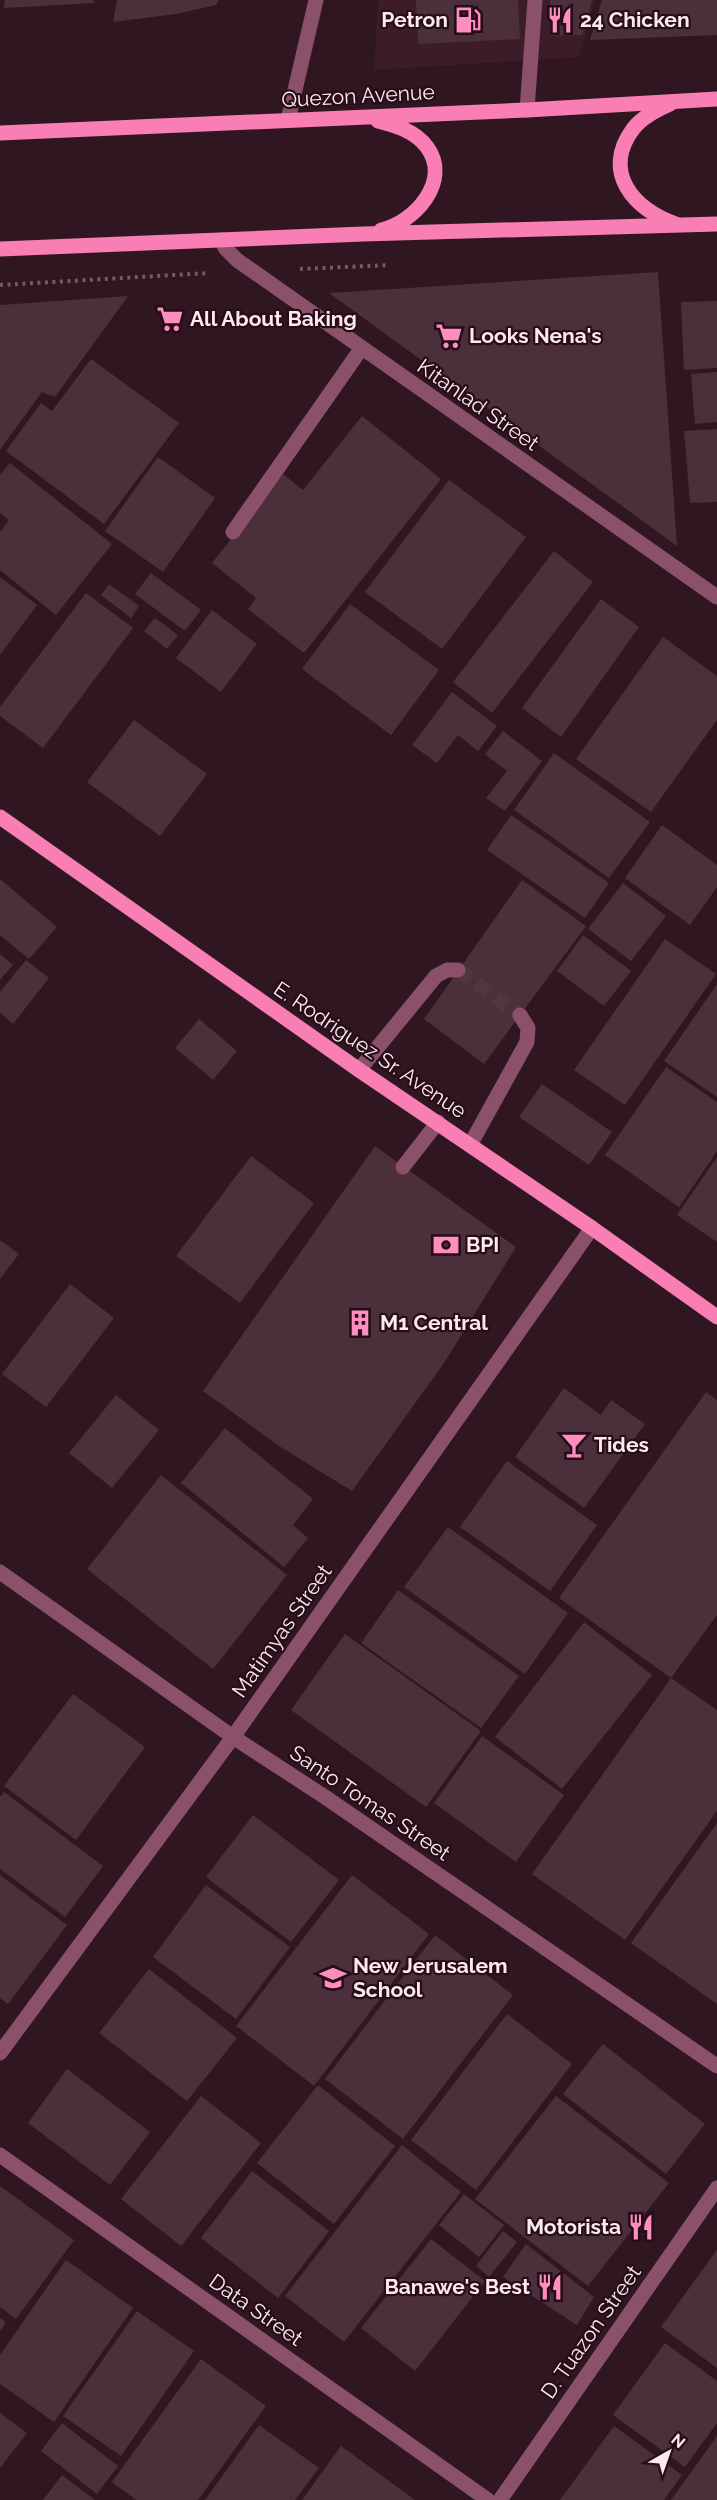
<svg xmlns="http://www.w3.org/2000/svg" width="717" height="2500" font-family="Raleway,sans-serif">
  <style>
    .built { fill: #3d1c2a }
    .building { fill: #4b2f3a }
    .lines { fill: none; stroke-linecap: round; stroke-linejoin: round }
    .minor-tunnel { stroke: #4f3640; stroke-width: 15; stroke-dasharray: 15 8; stroke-linecap: butt }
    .path { stroke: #735b65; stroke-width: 4; stroke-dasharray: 3 4.5; stroke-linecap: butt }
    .minor { stroke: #8b5169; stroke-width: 15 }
    .major { stroke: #f87eb3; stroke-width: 15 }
    .labels { text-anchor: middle; stroke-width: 4.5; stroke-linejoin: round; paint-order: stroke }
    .poi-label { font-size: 21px; font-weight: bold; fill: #fce9f0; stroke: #260d18; text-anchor: start }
    .street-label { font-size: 21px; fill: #fce9f0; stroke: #260d18 }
  </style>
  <rect width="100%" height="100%" fill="#301621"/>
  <polygon class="built" points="378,0 595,0 579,57 374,70"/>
  <g class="building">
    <polygon points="5,0 94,0 94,3 4,8"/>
    <polygon points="117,0 219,0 216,5 176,14 113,22"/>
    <polygon points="416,0 518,0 520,39 418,44"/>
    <polygon points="550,0 592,0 582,35 550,36"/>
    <polygon points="602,0 717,0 717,35 590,40"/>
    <polygon points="658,272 677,546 329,293"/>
    <polygon points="128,296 55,397 42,392 0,450 0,305"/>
    <polygon points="717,301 717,368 684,370 681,302"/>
    <polygon points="91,359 179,423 104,524 6,451 41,403 52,411"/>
    <polygon points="717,372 717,422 695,424 691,374"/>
    <polygon points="362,416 441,479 304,653 248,609 256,598 212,563 283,474 303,490"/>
    <polygon points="717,429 717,502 690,503 684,431"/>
    <polygon points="158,457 215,498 163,572 105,531"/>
    <polygon points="10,463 112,544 56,615 0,570 0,532 9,520 0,513 0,475"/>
    <polygon points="449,480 526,537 442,649 365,592"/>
    <polygon points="554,551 593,582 492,713 453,682"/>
    <polygon points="151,573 201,610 185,631 135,594"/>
    <polygon points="0,577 37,605 0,655"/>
    <polygon points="109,584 139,606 131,618 101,595"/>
    <polygon points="86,593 133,628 43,748 0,716 0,707"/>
    <polygon points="601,599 639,627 561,737 522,708"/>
    <polygon points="350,604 439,670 391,735 302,669"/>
    <polygon points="212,610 257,644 221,692 176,658"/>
    <polygon points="155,618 178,635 167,649 144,631"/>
    <polygon points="663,637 717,676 717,720 651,812 576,759"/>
    <polygon points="452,692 497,726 478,751 458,735 437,763 412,745"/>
    <polygon points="134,720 207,774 160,836 87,782"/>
    <polygon points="503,731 542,761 505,811 486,798 507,771 485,754"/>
    <polygon points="554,753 650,822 609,878 514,810"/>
    <polygon points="511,815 609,883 585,918 487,850"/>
    <polygon points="662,825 717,865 717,887 690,925 625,878"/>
    <polygon points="0,879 57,927 29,959 0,935"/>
    <polygon points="522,880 586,926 484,1064 424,1019"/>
    <polygon points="623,883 666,916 631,961 588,929"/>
    <polygon points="583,935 631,971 604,1006 557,971"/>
    <polygon points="665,939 716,974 625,1105 574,1070"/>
    <polygon points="0,954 13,965 0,980"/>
    <polygon points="26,960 49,978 13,1024 0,1013 0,992"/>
    <polygon points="717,984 717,1097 664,1061"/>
    <polygon points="199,1019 237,1051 213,1080 175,1048"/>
    <polygon points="666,1067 717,1102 717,1151 679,1207 605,1155"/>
    <polygon points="542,1084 612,1132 589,1165 519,1117"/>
    <polygon points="375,1146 516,1247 444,1363 352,1491 279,1446 203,1391"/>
    <polygon points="251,1156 314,1203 240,1303 176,1256"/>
    <polygon points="717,1157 717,1242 677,1215"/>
    <polygon points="0,1240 19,1254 0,1279"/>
    <polygon points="70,1284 114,1318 46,1407 2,1374"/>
    <polygon points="564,1388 601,1415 611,1400 645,1424 584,1508 515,1457"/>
    <polygon points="706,1392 717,1400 717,1615 671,1678 559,1598"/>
    <polygon points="116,1395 159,1430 112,1488 69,1453"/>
    <polygon points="225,1428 313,1499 293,1525 308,1538 284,1567 181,1483"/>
    <polygon points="507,1461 597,1525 550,1591 460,1527"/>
    <polygon points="161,1475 287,1575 213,1669 87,1569"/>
    <polygon points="448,1527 568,1613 525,1674 404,1587"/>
    <polygon points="398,1590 519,1676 481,1728 361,1643"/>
    <polygon points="584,1622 652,1675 562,1789 495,1737"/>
    <polygon points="345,1634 481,1731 426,1807 291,1710"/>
    <polygon points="671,1678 717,1710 717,1811 625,1940 532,1874"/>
    <polygon points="73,1694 145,1747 76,1840 4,1786"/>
    <polygon points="482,1736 564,1795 516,1862 434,1803"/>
    <polygon points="4,1792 103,1866 65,1917 0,1869 0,1797"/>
    <polygon points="253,1815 339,1880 291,1942 206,1877"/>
    <polygon points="717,1823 717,2004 631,1943"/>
    <polygon points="0,1875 67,1925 8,2004 0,1998"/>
    <polygon points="352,1875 429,1934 314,2086 236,2026"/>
    <polygon points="206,1885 290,1947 236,2019 153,1957"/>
    <polygon points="435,1935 513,1995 403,2139 325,2079"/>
    <polygon points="149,1969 237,2038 187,2101 99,2033"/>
    <polygon points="507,2014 572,2064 476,2190 411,2140"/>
    <polygon points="603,2044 705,2124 666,2174 563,2094"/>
    <polygon points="67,2069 150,2132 110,2185 28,2123"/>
    <polygon points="318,2085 395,2146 334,2224 257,2163"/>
    <polygon points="201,2096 261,2143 181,2246 121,2199"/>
    <polygon points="556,2096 669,2183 588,2286 475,2199"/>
    <polygon points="402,2145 461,2192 344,2342 285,2296"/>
    <polygon points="252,2171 329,2231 278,2298 201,2238"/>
    <polygon points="0,2186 74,2240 16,2319 0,2307"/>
    <polygon points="464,2194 504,2225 479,2257 439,2225"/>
    <polygon points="503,2231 517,2242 489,2277 476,2266"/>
    <polygon points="431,2239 485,2281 415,2371 361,2328"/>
    <polygon points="526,2244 594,2297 577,2325 503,2277"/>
    <polygon points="717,2250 717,2368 661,2327"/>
    <polygon points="66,2260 133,2308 54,2422 0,2384 0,2355"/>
    <polygon points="137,2311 194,2351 121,2456 63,2416"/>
    <polygon points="0,2318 6,2322 0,2331"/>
    <polygon points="665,2343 717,2381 717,2423 685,2467 613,2415"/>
    <polygon points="201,2359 266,2406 198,2500 136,2500 112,2482"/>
    <polygon points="0,2413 27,2433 0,2468"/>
    <polygon points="62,2423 118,2466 97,2494 41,2451"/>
    <polygon points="259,2425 319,2468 295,2500 205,2500"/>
    <polygon points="614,2426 682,2475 664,2500 560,2500"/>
    <polygon points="717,2436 717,2500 671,2500"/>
    <polygon points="341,2446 415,2500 302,2500"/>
    <polygon points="62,2475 95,2500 43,2500"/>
  </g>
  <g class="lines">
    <polyline class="minor-tunnel" points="458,970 520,1015"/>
    <g class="path">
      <polyline points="300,269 389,265"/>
      <polyline points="0,285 209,273"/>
    </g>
    <g class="minor">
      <polyline points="527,110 535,0"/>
      <polyline points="288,120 316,0"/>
      <polyline points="221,240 226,249 237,260 717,597"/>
      <polyline points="233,532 361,349"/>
      <polyline points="359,1070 436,976 447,970 458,970"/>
      <polyline points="470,1145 527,1042 528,1028 520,1015"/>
      <polyline points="403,1167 438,1122"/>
      <polyline points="0,1572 233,1737 325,1797 717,2066"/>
      <polyline points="0,2053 233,1737 592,1228"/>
      <polyline points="0,2155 488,2500"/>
      <polyline points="500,2500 717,2188"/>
    </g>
    <g class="major">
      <path d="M670,104c-13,6 -28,13 -37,25 -32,43 1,81 43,95"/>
      <path d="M378,121c19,5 37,10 49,26 25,34 -13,76 -46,83"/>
      <polyline points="0,133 527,110 717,99"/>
      <polyline points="0,249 363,234 717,224"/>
      <polyline points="0,817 359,1070 592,1228 717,1317"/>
    </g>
  </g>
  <defs>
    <g id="fuel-bare" transform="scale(2.07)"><path d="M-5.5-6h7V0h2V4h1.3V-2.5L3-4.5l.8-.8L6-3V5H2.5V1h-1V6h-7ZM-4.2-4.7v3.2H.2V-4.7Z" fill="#fe8ebd" stroke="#260d18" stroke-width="2.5" paint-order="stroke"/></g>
    <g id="restaurant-bare" transform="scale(2.07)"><path d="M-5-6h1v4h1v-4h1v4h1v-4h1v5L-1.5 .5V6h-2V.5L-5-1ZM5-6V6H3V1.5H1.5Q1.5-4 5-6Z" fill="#fe8ebd" stroke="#260d18" stroke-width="2.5" paint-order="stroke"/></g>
    <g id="supermarket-bare" transform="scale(2.07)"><path d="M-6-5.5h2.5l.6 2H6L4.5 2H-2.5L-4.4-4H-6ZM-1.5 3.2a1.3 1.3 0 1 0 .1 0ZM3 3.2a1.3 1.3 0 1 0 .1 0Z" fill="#fe8ebd" stroke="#260d18" stroke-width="2.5" paint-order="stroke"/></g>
    <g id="bank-bare" transform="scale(2.07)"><path d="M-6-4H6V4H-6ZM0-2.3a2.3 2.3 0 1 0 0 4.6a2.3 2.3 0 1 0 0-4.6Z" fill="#fe8ebd" stroke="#260d18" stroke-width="2.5" paint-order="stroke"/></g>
    <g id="building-bare" transform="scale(2.07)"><path d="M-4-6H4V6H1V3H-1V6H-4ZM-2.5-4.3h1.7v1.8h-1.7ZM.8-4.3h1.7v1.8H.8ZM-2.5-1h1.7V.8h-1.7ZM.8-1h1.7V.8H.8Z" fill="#fe8ebd" stroke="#260d18" stroke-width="2.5" paint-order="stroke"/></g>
    <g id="bar-bare" transform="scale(2.07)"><path d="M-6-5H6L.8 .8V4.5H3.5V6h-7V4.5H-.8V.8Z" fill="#fe8ebd" stroke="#260d18" stroke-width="2.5" paint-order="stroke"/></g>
    <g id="school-bare" transform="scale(2.07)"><path d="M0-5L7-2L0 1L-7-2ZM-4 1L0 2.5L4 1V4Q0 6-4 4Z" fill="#fe8ebd" stroke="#260d18" stroke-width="2.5" paint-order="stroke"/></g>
  </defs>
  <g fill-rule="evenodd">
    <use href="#fuel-bare" x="468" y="20"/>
    <use href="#restaurant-bare" x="560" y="20"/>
    <use href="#supermarket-bare" x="170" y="319"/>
    <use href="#supermarket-bare" x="449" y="336"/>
    <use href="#bank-bare" x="446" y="1245"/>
    <use href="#building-bare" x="360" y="1323"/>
    <use href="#bar-bare" x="574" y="1445"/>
    <use href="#school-bare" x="333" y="1978"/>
    <use href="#restaurant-bare" x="641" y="2227"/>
    <use href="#restaurant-bare" x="550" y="2287"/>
  </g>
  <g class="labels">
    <g class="poi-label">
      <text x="448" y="27" text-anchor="end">Petron</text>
      <text x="580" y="27">24 Chicken</text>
      <text x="190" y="326">All About Baking</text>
      <text x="469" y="343">Looks Nena's</text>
      <text x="466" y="1252">BPI</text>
      <text x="380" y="1330">M1 Central</text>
      <text x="594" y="1452">Tides</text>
      <text x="353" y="1973">New Jerusalem<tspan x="353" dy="24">School</tspan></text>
      <text x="621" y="2234" text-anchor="end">Motorista</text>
      <text x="530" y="2294" text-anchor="end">Banawe's Best</text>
    </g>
    <g class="street-label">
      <text transform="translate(358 96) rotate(-3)" y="7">Quezon Avenue</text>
      <text transform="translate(478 405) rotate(35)" y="7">Kitanlad Street</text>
      <text transform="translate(370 1050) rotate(34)" y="7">E. Rodriguez Sr. Avenue</text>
      <text transform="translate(282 1631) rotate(-55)" y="7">Matimyas Street</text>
      <text transform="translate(370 1803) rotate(34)" y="7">Santo Tomas Street</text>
      <text transform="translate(256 2310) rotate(35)" y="7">Data Street</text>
      <text transform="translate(591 2332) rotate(-55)" y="7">D. Tuazon Street</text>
    </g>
  </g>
  <g transform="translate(669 2452) rotate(40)" stroke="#260d18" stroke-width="4.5" paint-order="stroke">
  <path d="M0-4.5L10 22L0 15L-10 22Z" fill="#fce9f0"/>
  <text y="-9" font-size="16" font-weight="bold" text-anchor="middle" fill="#fce9f0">N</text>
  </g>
</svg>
